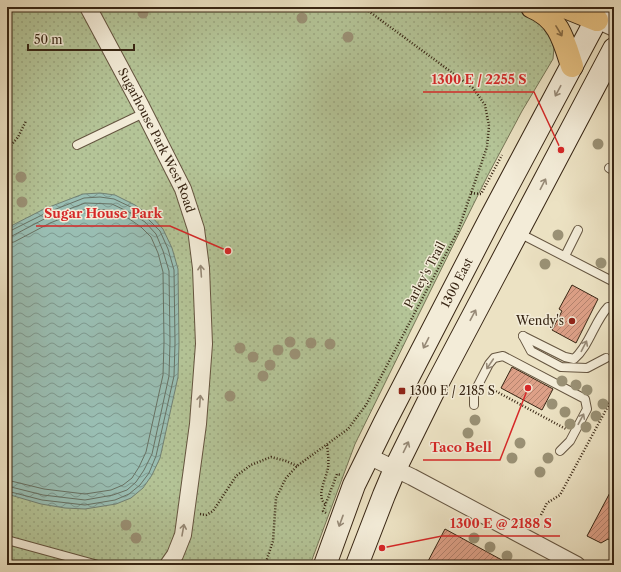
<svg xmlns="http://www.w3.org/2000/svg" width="621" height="572" font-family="'Libre Caslon Text',serif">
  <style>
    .park { fill: url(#park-dots); stroke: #767556 }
    .water { fill: url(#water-waves); stroke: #728173 }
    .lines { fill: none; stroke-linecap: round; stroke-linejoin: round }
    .shore { stroke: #687264; stroke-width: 1 }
    .building { fill: url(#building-hatch); stroke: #382614 }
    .service-casing { stroke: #655540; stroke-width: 10 }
    .minor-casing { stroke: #655540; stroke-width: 18 }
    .secondary-casing { stroke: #382614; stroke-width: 24 }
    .motorway-casing { stroke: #382614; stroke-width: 24 }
    .path { stroke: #382614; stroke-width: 2.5; stroke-dasharray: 1 2; stroke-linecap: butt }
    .service { stroke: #f3ecd8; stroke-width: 8 }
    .minor { stroke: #f3ecd8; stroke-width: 16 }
    .secondary { stroke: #f3ecd8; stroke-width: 22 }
    .motorway { stroke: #e6c182; stroke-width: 22 }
    .tree { fill: #9a9175 }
    .oneway { stroke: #866c46 }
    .oneway2 { stroke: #968976 }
    .poi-dot { fill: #8f2418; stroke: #f3ecd8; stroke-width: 1.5 }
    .labels { text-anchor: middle; stroke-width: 3; stroke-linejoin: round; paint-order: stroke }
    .street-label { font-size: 12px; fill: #382614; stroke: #f3ecd8 }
    .poi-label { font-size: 12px; fill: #382614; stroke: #f3ecd8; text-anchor: end }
    .leader { fill: none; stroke: #d62828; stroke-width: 1.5 }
    .callout-dot { fill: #d62828; stroke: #f3ecd8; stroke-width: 1.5 }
    .callout-label { font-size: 13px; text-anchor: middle; font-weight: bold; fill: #d62828; stroke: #f3ecd8; stroke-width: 3; stroke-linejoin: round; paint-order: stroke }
  </style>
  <defs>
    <pattern id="park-dots" width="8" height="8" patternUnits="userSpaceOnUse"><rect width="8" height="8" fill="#b4c497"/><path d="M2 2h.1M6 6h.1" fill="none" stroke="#9ca881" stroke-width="1.8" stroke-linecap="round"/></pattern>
    <pattern id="water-waves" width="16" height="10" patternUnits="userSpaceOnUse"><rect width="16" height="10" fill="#99beb3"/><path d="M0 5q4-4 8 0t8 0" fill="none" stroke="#7e9a90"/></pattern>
    <pattern id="building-hatch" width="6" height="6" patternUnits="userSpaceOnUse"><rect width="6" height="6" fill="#dda087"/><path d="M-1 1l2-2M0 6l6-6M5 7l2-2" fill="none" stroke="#b4826d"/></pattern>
  </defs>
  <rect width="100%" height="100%" fill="#ece2c3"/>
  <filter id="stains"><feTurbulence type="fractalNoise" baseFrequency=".005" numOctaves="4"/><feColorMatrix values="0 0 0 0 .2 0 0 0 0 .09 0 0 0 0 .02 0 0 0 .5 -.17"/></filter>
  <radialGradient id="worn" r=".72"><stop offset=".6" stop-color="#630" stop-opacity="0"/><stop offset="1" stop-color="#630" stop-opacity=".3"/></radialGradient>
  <polygon class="park" points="7,7 511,7 524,11 548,32 554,48 553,59 522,111 488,175 412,328 355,444 310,565 7,565"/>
  <polygon class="water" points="100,193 115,195 135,205 151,216 163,229 172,248 178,269 179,343 178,377 160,458 152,475 143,488 131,498 116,504 85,509 65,508 41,504 7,494 7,228 44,209 83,194"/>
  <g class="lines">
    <g class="shore">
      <polyline points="7,231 10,231 46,213 84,198 100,197 114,199 133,208 148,219 160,231 168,249 174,270 175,343 174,376 156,456 149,473 140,485 129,494 115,500 85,505 42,500 7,491"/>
      <polyline points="7,236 12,236 48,217 85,203 112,204 131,213 145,222 156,234 163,251 169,271 170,342 169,376 152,454 144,470 136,482 127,490 113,495 85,500 43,495 7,486"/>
      <polyline points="7,243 14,242 50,223 86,209 111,210 128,218 141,227 151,237 158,253 163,272 164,342 163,375 146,452 139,467 132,478 123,485 111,490 85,494 44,489 7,480"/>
    </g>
  </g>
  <g class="building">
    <polygon points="572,285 598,299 576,343 552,330 562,311 559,309"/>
    <polygon points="512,367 553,389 542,410 501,388"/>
    <polygon points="614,485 614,542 608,539 601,543 587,536"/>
    <polygon points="445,529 511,565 426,565"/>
  </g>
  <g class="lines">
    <g class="service-casing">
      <g id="service">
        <polyline points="77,145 144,113"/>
        <polyline points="609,168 614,171"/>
        <polyline points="519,233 614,282"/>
        <polyline points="565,256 578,230"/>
        <path d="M523,336l42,21 9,2c16,-14 20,-37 34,-52l6,1"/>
        <polyline points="523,336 531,351 561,367 587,368 606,358"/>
        <polyline points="474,405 474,393 489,364 494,358 503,356 585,399 587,409 570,441 560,451"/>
        <polyline points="7,540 98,565"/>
      </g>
    </g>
    <g class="minor-casing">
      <g id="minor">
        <path id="s1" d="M88,7l53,99 42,83 13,40 5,39 3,76 -6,80 -15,111 -8,20 -7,10"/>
        <polyline points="597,20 614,28"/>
        <polyline points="368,456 412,477 577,565"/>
      </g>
    </g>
    <g class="secondary-casing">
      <g id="secondary">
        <path id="s2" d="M325,565l29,-80 31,-63 104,-201 114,-214"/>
        <polyline points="357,565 384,495 395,469 436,386 614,49"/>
      </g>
    </g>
    <g class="motorway-casing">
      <g id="motorway">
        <path d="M532,7c27,11 32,34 40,59"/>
        <polyline points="565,7 597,20"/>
      </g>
    </g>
    <g class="path">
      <polyline points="7,150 18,137 26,121"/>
      <polyline points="471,193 481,194 502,155"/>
      <polyline points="488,387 566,429"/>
      <path d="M325,504c-9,-8 1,-25 3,-36 1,-7 0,-15 -1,-23"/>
      <polyline points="326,513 323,511 337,474 341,475"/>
      <polyline points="200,514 206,515 213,511 236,476 251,465 271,457 286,461 297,466"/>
      <polyline points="541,515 547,503 560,495 614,395"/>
      <polyline points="265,565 273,541 276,498 286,478 297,466 348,429 366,405 458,231 487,147 489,126 485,105 473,88 363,7"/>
      <polyline points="524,565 527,560"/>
    </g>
    <use href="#service" class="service"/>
    <use href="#minor" class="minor"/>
    <use href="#secondary" class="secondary"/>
    <use href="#motorway" class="motorway"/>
  </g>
  <g class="tree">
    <circle cx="143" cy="13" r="5.5"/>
    <circle cx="302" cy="18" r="5.5"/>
    <circle cx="348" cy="37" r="5.5"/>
    <circle cx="598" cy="144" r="5.5"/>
    <circle cx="21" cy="177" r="5.5"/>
    <circle cx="22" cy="202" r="5.5"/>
    <circle cx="558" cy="235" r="5.5"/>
    <circle cx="601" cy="263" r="5.5"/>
    <circle cx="545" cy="264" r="5.5"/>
    <circle cx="290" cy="342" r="5.5"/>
    <circle cx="311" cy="343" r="5.5"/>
    <circle cx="330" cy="344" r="5.5"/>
    <circle cx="240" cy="348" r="5.5"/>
    <circle cx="278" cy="350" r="5.5"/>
    <circle cx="295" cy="354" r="5.5"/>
    <circle cx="253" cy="357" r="5.5"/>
    <circle cx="270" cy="365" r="5.5"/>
    <circle cx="263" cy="376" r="5.5"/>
    <circle cx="562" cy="381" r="5.5"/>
    <circle cx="576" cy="385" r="5.5"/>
    <circle cx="587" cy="390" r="5.5"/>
    <circle cx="230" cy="396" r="5.5"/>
    <circle cx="552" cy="404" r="5.5"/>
    <circle cx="603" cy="404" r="5.5"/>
    <circle cx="565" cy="412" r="5.5"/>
    <circle cx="596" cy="416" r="5.5"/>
    <circle cx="475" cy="420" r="5.5"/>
    <circle cx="570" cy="424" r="5.5"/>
    <circle cx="586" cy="427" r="5.5"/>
    <circle cx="468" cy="433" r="5.5"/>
    <circle cx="520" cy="443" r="5.5"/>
    <circle cx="512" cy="458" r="5.5"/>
    <circle cx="548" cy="458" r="5.5"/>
    <circle cx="540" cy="472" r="5.5"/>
    <circle cx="126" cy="525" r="5.5"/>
    <circle cx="136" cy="538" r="5.5"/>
    <circle cx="474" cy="538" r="5.5"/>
    <circle cx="490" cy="547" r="5.5"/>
    <circle cx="507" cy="556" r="5.5"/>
  </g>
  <defs><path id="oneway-shaft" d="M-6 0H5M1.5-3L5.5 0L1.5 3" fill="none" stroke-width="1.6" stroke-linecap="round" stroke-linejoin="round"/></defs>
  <use class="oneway" href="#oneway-shaft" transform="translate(559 31) rotate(59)"/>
  <g class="oneway2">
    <use href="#oneway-shaft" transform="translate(558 91) rotate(118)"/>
    <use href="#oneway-shaft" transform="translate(543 184) rotate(-63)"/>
    <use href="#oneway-shaft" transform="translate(201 271) rotate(-94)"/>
    <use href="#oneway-shaft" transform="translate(473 315) rotate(-62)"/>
    <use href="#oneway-shaft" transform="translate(426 343) rotate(117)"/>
    <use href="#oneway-shaft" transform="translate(584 346) rotate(-63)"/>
    <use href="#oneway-shaft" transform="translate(490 364) rotate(124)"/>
    <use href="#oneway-shaft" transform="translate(200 401) rotate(-86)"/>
    <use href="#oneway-shaft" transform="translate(581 419) rotate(-62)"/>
    <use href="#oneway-shaft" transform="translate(406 447) rotate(-64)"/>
    <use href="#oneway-shaft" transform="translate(341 521) rotate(110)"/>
    <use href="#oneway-shaft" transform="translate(183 530) rotate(-80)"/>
  </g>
  <g class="poi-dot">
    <circle cx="572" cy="321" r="4"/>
    <rect x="398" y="387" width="8" height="8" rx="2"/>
  </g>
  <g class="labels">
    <g class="street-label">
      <text dy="4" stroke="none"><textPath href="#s1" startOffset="150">Sugarhouse Park West Road</textPath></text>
      <text transform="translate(425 275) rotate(-62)" y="4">Parley's Trail</text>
      <text dy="4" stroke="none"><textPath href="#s2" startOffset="312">1300 East</textPath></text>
    </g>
    <g class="poi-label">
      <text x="564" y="325">Wendy's</text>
      <text x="410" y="395" text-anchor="start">1300 E / 2185 S</text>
    </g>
  </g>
  <path class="leader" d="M561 150L534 92H423M228 251L170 226H36M528 388L500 460H423M382 548L442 536H560"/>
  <g class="callout-dot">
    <circle cx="561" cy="150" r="4"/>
    <circle cx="228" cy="251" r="4"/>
    <circle cx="528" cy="388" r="4"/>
    <circle cx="382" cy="548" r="4"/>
  </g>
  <g class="callout-label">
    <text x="479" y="84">1300 E / 2255 S</text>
    <text x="103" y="218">Sugar House Park</text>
    <text x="461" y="452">Taco Bell</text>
    <text x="501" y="528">1300 E @ 2188 S</text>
  </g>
  <rect width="621" height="572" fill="none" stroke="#ece2c3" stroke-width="24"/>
  <rect x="8" y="8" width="605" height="556" fill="none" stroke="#382614" stroke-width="2"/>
  <rect x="12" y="12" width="597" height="548" fill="none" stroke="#382614"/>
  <path d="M28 44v6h106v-6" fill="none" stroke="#382614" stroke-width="2"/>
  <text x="34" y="44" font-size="12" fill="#382614" stroke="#f3ecd8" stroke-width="3" paint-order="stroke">50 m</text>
  <rect width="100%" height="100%" filter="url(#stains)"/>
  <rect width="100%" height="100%" fill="url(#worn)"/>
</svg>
